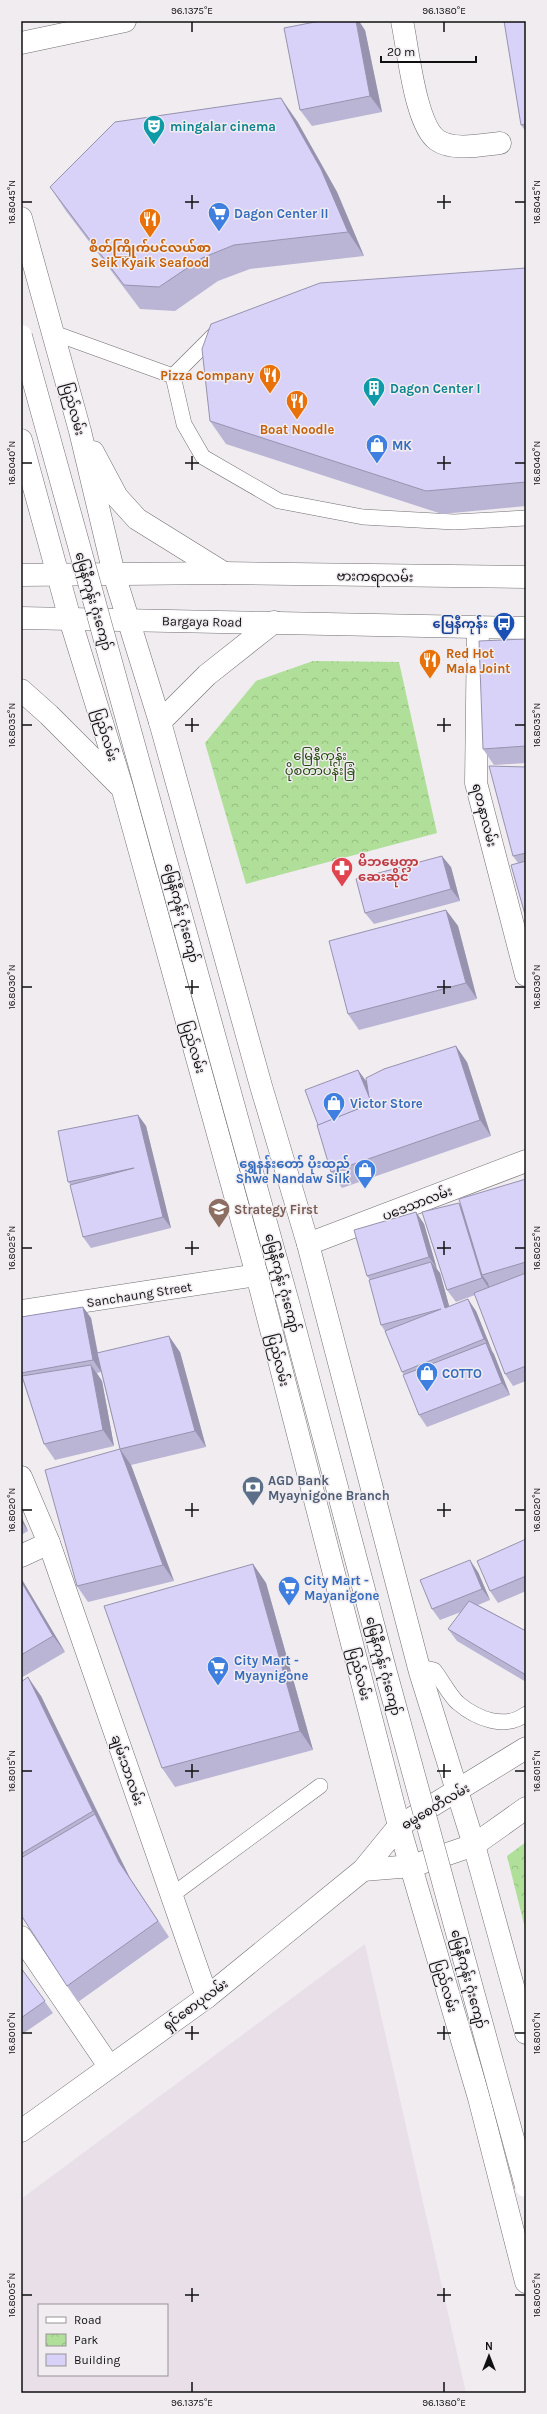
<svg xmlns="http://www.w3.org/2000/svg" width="547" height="2414" font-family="Karla,'Noto Sans Myanmar',sans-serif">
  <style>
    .built { fill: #e9dfe9; fill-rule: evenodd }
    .park { fill: url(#park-crowns) }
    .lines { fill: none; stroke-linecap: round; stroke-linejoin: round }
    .lane-casing { stroke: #726f72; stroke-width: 16 }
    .street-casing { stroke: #726f72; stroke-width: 23 }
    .secondary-casing { stroke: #726f72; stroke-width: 23 }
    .primary-casing { stroke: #726f72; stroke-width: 23 }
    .lane { stroke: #fff; stroke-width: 15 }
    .street { stroke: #fff; stroke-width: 22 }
    .secondary { stroke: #fff; stroke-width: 22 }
    .primary { stroke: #fff; stroke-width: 22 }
    .highway-bridge-casing { stroke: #726f72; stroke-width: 23; stroke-linecap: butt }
    .highway-bridge { stroke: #fff; stroke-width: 22 }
    .wall { fill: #bab5d5 }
    .shaded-wall { fill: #9793ae }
    .building { fill: #d8d2f8; stroke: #9793ae }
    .ticks { fill: none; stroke: #111011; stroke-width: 1.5 }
    .labels { text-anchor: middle; stroke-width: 3; stroke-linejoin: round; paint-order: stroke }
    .culture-label { font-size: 13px; font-weight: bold; fill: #0d838f; stroke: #f0ecf0; text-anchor: start }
    .shop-label { font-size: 13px; font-weight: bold; fill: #366cbe; stroke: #f0ecf0; text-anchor: start }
    .food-label { font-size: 13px; font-weight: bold; fill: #c56008; stroke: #f0ecf0 }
    .street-label { font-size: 13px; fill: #111011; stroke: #f0ecf0 }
    .transit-label { font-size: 13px; font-weight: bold; fill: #164399; stroke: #f0ecf0; text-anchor: end }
    .park-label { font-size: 13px; fill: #274b11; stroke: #f0ecf0 }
    .health-label { font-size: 13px; font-weight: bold; fill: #be3a42; stroke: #f0ecf0; text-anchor: start }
    .education-label { font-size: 13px; font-weight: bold; fill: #785e54; stroke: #f0ecf0; text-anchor: start }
    .service-label { font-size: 13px; font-weight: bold; fill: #4e5e75; stroke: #f0ecf0; text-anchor: start }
    .neatline { fill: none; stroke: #111011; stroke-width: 1.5 }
    .ticks-label { font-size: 10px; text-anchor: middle; fill: #111011 }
  </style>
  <defs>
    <pattern id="park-crowns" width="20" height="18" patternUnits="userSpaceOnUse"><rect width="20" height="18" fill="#afdf98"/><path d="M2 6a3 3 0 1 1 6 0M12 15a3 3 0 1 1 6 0" fill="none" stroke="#96be82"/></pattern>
  </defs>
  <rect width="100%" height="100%" fill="#f0ecf0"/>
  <path class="built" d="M365,1944l101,449h-445v-194zM39,2305h128v70h-128z"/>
  <g class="park">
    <polygon points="313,661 399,662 437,833 246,884 205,743 256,681"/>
    <polygon points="526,1842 526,1932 507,1856"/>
  </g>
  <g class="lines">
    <g class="lane-casing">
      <g id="lane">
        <polyline points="54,333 173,376"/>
        <polyline points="173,376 184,424 203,457 279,501 363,517 454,522 526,518"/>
        <polyline points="173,376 217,332"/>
        <path d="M420,1672l5,-4 9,2c8,10 15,25 24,33 19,16 47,27 68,11"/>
        <polyline points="172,1895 320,1786"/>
      </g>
    </g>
    <g class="street-casing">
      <g id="street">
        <path d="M402,21c6,27 13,103 35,119 15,11 45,5 63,3"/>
        <polyline points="21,43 125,21"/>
        <polyline points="478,627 476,783 526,975"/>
        <polyline points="308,1244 526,1161"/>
        <polyline points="21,1477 49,1543 207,1997"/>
        <polyline points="21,1556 49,1543"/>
        <polyline points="21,1937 109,2066"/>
      </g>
    </g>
    <g class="secondary-casing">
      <g id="secondary">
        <polyline points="21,1311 257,1275"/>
        <polyline points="363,1870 412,1866 474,1845 526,1808"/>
        <polyline points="21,2131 207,1997 363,1870 399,1826 526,1748"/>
      </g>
    </g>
    <g class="primary-casing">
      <g id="primary">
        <polyline points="21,218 80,431 114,574 160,722 261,1086 308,1244 420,1672 474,1845 526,2033"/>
        <polyline points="21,440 70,619 122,787 257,1275 399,1826 479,2098 526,2282"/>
        <polyline points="93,452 117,497 137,519 224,573"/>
        <polyline points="21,575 224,573 526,577"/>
        <polyline points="21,618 526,628"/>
        <polyline points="21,690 49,715 119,785"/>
        <polyline points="160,722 207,675 274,622"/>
      </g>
    </g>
    <use href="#lane" class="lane"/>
    <use href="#street" class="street"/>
    <use href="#secondary" class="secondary"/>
    <use href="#primary" class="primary"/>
    <g class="highway-bridge-casing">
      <polyline id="highway-bridge" points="21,336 289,1306 385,1669 526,2186"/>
    </g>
    <use href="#highway-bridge" class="highway-bridge"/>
  </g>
  <g class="wall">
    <polygon points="526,21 526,132 521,125"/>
    <polygon points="365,30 382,112 312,126 300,110"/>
    <polygon points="297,121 337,192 364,256 250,269 218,281 175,311 140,309 66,211 50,187"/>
    <polygon points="526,268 526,506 442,514 226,444 210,421"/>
    <polygon points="526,639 526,763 494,765 483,749"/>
    <polygon points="526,767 526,918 518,863 513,856"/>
    <polygon points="451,867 460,901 374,924 365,913"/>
    <polygon points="446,910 458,926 477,999 359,1030 348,1014"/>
    <polygon points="467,1062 491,1136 342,1188 331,1172 318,1125 358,1070 367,1083"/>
    <polygon points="138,1115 146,1126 171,1228 91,1248 83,1237 71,1185 68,1182"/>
    <polygon points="526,1179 526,1381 513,1386 505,1374 475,1295 456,1302 447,1290"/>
    <polygon points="416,1212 424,1224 437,1269 440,1273 449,1306 476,1311 510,1395 427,1427 419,1415 404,1375 402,1372 385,1331 381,1325 370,1280 367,1276"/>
    <polygon points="83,1307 91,1318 98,1353 180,1352 206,1447 131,1465 174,1581 88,1602 77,1586 120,1449 101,1372 97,1373 102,1381 114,1446 55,1460 44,1444 21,1375 21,1317"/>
    <polygon points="21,1516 28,1531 21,1535"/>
    <polygon points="526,1539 526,1591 498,1603 490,1591"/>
    <polygon points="253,1564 266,1583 313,1750 175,1787 162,1768"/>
    <polygon points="478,1572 490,1600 478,1605 526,1631 526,1682 457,1641 448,1629 461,1612 440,1620 432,1609"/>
    <polygon points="21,1578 65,1652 21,1678"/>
    <polygon points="21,1682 41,1696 130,1878 169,1937 78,2002 67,1986 21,1915"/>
    <polygon points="21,1968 53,2013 21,2035"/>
  </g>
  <g class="shaded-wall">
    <polygon points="356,21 359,21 365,30 382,112 370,96"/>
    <polygon points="281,98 297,121 337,192 364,256 348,232"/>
    <polygon points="442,856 451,867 460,901 451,889"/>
    <polygon points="446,910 458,926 477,999 466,983"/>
    <polygon points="456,1046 467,1062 491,1136 480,1120"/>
    <polygon points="358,1070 366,1081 382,1120 373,1108"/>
    <polygon points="138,1115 146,1126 171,1228 163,1217"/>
    <polygon points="459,1203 467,1215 482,1275 488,1283 490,1290 482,1278"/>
    <polygon points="416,1212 424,1224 437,1269 429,1257"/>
    <polygon points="431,1262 440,1273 453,1320 445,1308"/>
    <polygon points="468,1299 476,1311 492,1351 484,1339"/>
    <polygon points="83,1307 91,1318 101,1372 93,1360"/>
    <polygon points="169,1336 180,1352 206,1447 195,1431"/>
    <polygon points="486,1343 494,1354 510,1395 502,1383"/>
    <polygon points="91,1365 102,1381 114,1446 103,1430"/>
    <polygon points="120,1449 131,1465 174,1581 163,1565"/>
    <polygon points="21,1516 28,1531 21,1521"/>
    <polygon points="470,1560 478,1572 490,1600 482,1589"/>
    <polygon points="253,1564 266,1583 313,1750 300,1731"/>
    <polygon points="21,1578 65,1652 53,1636 21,1581"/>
    <polygon points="28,1677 41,1696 106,1830 93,1811"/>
    <polygon points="95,1814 106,1830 130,1878 169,1937 119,1862"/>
  </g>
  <g class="building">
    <polygon points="320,21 356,21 370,96 300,110 284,28"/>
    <polygon points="504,21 526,21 526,124 521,125"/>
    <polygon points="281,98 321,169 348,232 234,245 202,258 159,287 124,285 50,187 115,122"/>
    <polygon points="526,268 526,482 426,491 210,421 202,349 211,324 320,283"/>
    <polygon points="526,639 526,746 483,749 479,641"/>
    <polygon points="489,766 526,767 526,853 513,856"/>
    <polygon points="442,856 451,889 365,913 356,879"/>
    <polygon points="526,861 526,918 511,865"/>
    <polygon points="446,910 466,983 348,1014 329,941"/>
    <polygon points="456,1046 480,1120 331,1172 317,1125 370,1104 366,1078 384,1069"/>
    <polygon points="358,1070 370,1099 370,1104 318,1125 305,1090"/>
    <polygon points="138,1115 163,1217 83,1237 70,1185 134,1168 68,1182 58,1131"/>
    <polygon points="526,1179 526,1262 482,1275 459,1199"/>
    <polygon points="459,1203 482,1278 447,1290 422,1212"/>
    <polygon points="416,1212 429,1257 367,1276 354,1230"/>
    <polygon points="431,1262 445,1308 468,1299 484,1339 402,1372 385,1331 441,1309 381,1325 369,1280"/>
    <polygon points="526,1273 526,1366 505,1374 474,1293"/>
    <polygon points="83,1307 93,1360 21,1373 21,1317"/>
    <polygon points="169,1336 195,1431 120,1449 97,1353"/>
    <polygon points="486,1343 502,1383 419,1415 403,1375"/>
    <polygon points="91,1365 103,1430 44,1444 22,1376"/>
    <polygon points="120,1449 163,1565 77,1586 45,1470"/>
    <polygon points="526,1539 526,1576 490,1591 477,1561"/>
    <polygon points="470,1560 482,1589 432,1609 420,1580"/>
    <polygon points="253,1564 300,1731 162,1768 104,1606"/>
    <polygon points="21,1581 53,1636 21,1655"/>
    <polygon points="469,1601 526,1631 526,1675 448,1629"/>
    <polygon points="28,1677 93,1811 21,1854 21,1682"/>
    <polygon points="95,1814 119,1862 158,1921 67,1986 21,1915 21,1858"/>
    <polygon points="21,1968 45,2001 21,2018"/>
  </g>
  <path class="ticks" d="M192,22v10M444,22v10M192,195v14M444,195v14M22,202h10M185,202h14M437,202h14M515,202h10M192,456v14M444,456v14M22,463h10M185,463h14M437,463h14M515,463h10M192,718v14M444,718v14M22,725h10M185,725h14M437,725h14M515,725h10M192,980v14M444,980v14M22,987h10M185,987h14M437,987h14M515,987h10M192,1241v14M444,1241v14M22,1248h10M185,1248h14M437,1248h14M515,1248h10M192,1503v14M444,1503v14M22,1510h10M185,1510h14M437,1510h14M515,1510h10M192,1764v14M444,1764v14M22,1771h10M185,1771h14M437,1771h14M515,1771h10M192,2026v14M444,2026v14M22,2033h10M185,2033h14M437,2033h14M515,2033h10M192,2288v14M444,2288v14M22,2295h10M185,2295h14M437,2295h14M515,2295h10M192,2382v10M444,2382v10"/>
  <defs>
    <g id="theatre-pin" transform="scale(1.15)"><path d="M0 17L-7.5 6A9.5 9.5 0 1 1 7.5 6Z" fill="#0f9aa8" stroke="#f0ecf0"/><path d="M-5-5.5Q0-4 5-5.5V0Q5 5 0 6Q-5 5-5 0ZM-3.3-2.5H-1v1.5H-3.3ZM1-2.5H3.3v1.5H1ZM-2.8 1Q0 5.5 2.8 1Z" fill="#fff"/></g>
    <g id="supermarket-pin" transform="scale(1.15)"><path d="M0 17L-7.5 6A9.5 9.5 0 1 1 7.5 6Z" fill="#3f7fe0" stroke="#f0ecf0"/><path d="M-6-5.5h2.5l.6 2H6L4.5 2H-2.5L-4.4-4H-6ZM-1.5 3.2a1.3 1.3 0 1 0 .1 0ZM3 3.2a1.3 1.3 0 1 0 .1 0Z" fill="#fff"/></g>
    <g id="restaurant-pin" transform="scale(1.15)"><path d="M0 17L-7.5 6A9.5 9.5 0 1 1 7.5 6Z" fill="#e8710a" stroke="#f0ecf0"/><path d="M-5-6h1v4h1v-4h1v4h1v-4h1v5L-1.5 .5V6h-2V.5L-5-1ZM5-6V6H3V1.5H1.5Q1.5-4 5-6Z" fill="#fff"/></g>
    <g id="building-pin" transform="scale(1.15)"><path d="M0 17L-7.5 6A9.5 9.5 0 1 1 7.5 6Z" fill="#0f9aa8" stroke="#f0ecf0"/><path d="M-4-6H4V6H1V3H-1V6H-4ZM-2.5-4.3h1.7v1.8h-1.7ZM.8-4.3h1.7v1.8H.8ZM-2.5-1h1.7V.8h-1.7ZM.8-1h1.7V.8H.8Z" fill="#fff"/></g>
    <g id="shop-pin" transform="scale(1.15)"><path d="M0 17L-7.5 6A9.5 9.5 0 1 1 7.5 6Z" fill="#3f7fe0" stroke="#f0ecf0"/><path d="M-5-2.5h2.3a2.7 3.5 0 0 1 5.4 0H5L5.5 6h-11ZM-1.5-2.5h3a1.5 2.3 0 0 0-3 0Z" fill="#fff"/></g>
    <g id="bus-pin" transform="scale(1.15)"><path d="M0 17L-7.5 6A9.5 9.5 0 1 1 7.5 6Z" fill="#1a4fb4" stroke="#f0ecf0"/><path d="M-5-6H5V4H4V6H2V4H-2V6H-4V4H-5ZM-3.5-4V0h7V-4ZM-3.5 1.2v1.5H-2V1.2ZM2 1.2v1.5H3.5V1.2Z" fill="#fff"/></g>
    <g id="pharmacy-pin" transform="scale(1.15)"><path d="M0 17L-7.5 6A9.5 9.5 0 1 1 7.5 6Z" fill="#e0444e" stroke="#f0ecf0"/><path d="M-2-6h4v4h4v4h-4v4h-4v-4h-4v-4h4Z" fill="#fff"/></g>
    <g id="school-pin" transform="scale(1.15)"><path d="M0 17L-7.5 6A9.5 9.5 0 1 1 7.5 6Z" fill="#8d6e63" stroke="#f0ecf0"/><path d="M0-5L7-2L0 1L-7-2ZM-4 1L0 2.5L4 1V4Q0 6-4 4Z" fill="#fff"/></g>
    <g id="bank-pin" transform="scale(1.15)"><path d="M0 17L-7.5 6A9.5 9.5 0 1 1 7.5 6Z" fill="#5c6f8a" stroke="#f0ecf0"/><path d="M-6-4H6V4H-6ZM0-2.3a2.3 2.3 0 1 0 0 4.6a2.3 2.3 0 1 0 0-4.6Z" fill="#fff"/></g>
  </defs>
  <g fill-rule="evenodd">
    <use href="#theatre-pin" x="154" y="126"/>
    <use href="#supermarket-pin" x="219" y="213"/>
    <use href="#restaurant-pin" x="150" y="219"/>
    <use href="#restaurant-pin" x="270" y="375"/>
    <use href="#building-pin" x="374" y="388"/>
    <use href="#restaurant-pin" x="297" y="401"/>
    <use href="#shop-pin" x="377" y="445"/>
    <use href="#bus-pin" x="504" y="623"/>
    <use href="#restaurant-pin" x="430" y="660"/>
    <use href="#pharmacy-pin" x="342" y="868"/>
    <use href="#shop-pin" x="334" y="1103"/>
    <use href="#shop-pin" x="365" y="1170"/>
    <use href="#school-pin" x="219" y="1209"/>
    <use href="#shop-pin" x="427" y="1373"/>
    <use href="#bank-pin" x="253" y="1487"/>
    <use href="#supermarket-pin" x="289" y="1587"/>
    <use href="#supermarket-pin" x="218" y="1667"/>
  </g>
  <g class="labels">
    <g class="culture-label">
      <text x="170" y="131">mingalar cinema</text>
      <text x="390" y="393">Dagon Center I</text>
    </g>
    <g class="shop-label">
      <text x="234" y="218">Dagon Center II</text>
      <text x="392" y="450">MK</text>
      <text x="350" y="1108">Victor Store</text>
      <text x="350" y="1168" text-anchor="end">ရွှေနန်းတော် ပိုးထည်<tspan x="350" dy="15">Shwe Nandaw Silk</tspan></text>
      <text x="442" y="1378">COTTO</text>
      <text x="304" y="1585">City Mart -<tspan x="304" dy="15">Mayanigone</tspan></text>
      <text x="234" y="1665">City Mart -<tspan x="234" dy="15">Myaynigone</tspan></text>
    </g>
    <g class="food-label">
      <text x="150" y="252">စိတ်ကြိုက်ပင်လယ်စာ<tspan x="150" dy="15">Seik Kyaik Seafood</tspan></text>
      <text x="254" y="380" text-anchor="end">Pizza Company</text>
      <text x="297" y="434">Boat Noodle</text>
      <text x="446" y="658" text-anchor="start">Red Hot<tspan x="446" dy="15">Mala Joint</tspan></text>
    </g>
    <g class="street-label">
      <text transform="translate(74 409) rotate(75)" y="5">ပြည်လမ်း</text>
      <text transform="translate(375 576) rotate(1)" y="5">ဗားကရာလမ်း</text>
      <text transform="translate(94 601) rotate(74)" y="5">မြေနီကုန်း ဂုံးကျော်</text>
      <text transform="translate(202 621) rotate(1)" y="5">Bargaya Road</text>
      <text transform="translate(106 735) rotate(73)" y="5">ပြည်လမ်း</text>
      <text transform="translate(485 815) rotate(76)" y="5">ရတနာလမ်း</text>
      <text transform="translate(182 913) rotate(75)" y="5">မြေနီကုန်း ဂုံးကျော်</text>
      <text transform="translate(194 1047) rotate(74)" y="5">ပြည်လမ်း</text>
      <text transform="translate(417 1203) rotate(-21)" y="5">ပဒေသာလမ်း</text>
      <text transform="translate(283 1283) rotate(75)" y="5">မြေနီကုန်း ဂုံးကျော်</text>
      <text transform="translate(139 1294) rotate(-9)" y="5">Sanchaung Street</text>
      <text transform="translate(279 1360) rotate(76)" y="5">ပြည်လမ်း</text>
      <text transform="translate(384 1666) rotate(75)" y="5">မြေနီကုန်း ဂုံးကျော်</text>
      <text transform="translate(360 1674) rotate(76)" y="5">ပြည်လမ်း</text>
      <text transform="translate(128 1770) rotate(71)" y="5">ချမ်းသာလမ်း</text>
      <text transform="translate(435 1806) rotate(-31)" y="5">ဓမ္မစေတီလမ်း</text>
      <text transform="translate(469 1979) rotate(75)" y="5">မြေနီကုန်း ဂုံးကျော်</text>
      <text transform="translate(446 1986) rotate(74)" y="5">ပြည်လမ်း</text>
      <text transform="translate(195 2004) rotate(-36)" y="5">ရှင်စောပုလမ်း</text>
    </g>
    <g class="transit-label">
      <text x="488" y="628">မြေနီကုန်း</text>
    </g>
    <g class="park-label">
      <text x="320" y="760">မြေနီကုန်း<tspan x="320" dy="15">ပိုစတာပန်းခြံ</tspan></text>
    </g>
    <g class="health-label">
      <text x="358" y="866">မိဘမေတ္တာ<tspan x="358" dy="15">ဆေးဆိုင်</tspan></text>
    </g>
    <g class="education-label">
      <text x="234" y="1214">Strategy First</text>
    </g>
    <g class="service-label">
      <text x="268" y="1485">AGD Bank<tspan x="268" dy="15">Myaynigone Branch</tspan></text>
    </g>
  </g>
  <rect width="547" height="2414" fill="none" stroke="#f0ecf0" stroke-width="44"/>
  <rect x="38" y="2304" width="130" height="72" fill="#f0ecf0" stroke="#979497"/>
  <rect x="46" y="2317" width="20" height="6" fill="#ffffff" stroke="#979497"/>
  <text x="74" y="2324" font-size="12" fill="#111011">Road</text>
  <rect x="46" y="2334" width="20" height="12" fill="url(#park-crowns)" stroke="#979497"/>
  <text x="74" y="2344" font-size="12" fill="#111011">Park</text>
  <rect x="46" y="2354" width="20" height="12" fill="#d8d2f8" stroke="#979497"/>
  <text x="74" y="2364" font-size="12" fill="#111011">Building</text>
  <g transform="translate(489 2356)" stroke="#f0ecf0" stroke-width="3" paint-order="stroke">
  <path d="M0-3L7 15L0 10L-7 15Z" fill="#111011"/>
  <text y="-6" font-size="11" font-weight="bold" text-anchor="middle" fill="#111011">N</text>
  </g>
  <path d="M381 56v6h95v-6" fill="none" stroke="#111011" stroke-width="2"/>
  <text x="387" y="56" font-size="12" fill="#111011" stroke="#f0ecf0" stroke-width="3" paint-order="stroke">20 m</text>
  <rect x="22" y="22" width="503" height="2370" class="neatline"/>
  <g class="ticks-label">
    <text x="192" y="14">96.1375°E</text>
    <text x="444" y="14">96.1380°E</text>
    <text transform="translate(11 202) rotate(-90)" y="4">16.8045°N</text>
    <text transform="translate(536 202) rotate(-90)" y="4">16.8045°N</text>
    <text transform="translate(11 463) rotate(-90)" y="4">16.8040°N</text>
    <text transform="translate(536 463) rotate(-90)" y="4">16.8040°N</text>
    <text transform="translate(11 725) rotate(-90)" y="4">16.8035°N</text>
    <text transform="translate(536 725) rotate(-90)" y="4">16.8035°N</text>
    <text transform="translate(11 987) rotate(-90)" y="4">16.8030°N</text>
    <text transform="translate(536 987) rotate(-90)" y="4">16.8030°N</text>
    <text transform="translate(11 1248) rotate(-90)" y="4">16.8025°N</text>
    <text transform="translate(536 1248) rotate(-90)" y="4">16.8025°N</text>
    <text transform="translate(11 1510) rotate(-90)" y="4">16.8020°N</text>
    <text transform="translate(536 1510) rotate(-90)" y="4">16.8020°N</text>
    <text transform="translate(11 1771) rotate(-90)" y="4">16.8015°N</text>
    <text transform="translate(536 1771) rotate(-90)" y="4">16.8015°N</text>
    <text transform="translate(11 2033) rotate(-90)" y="4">16.8010°N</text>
    <text transform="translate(536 2033) rotate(-90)" y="4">16.8010°N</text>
    <text transform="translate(11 2295) rotate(-90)" y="4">16.8005°N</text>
    <text transform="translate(536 2295) rotate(-90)" y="4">16.8005°N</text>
    <text x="192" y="2406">96.1375°E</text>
    <text x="444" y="2406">96.1380°E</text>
  </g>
</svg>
